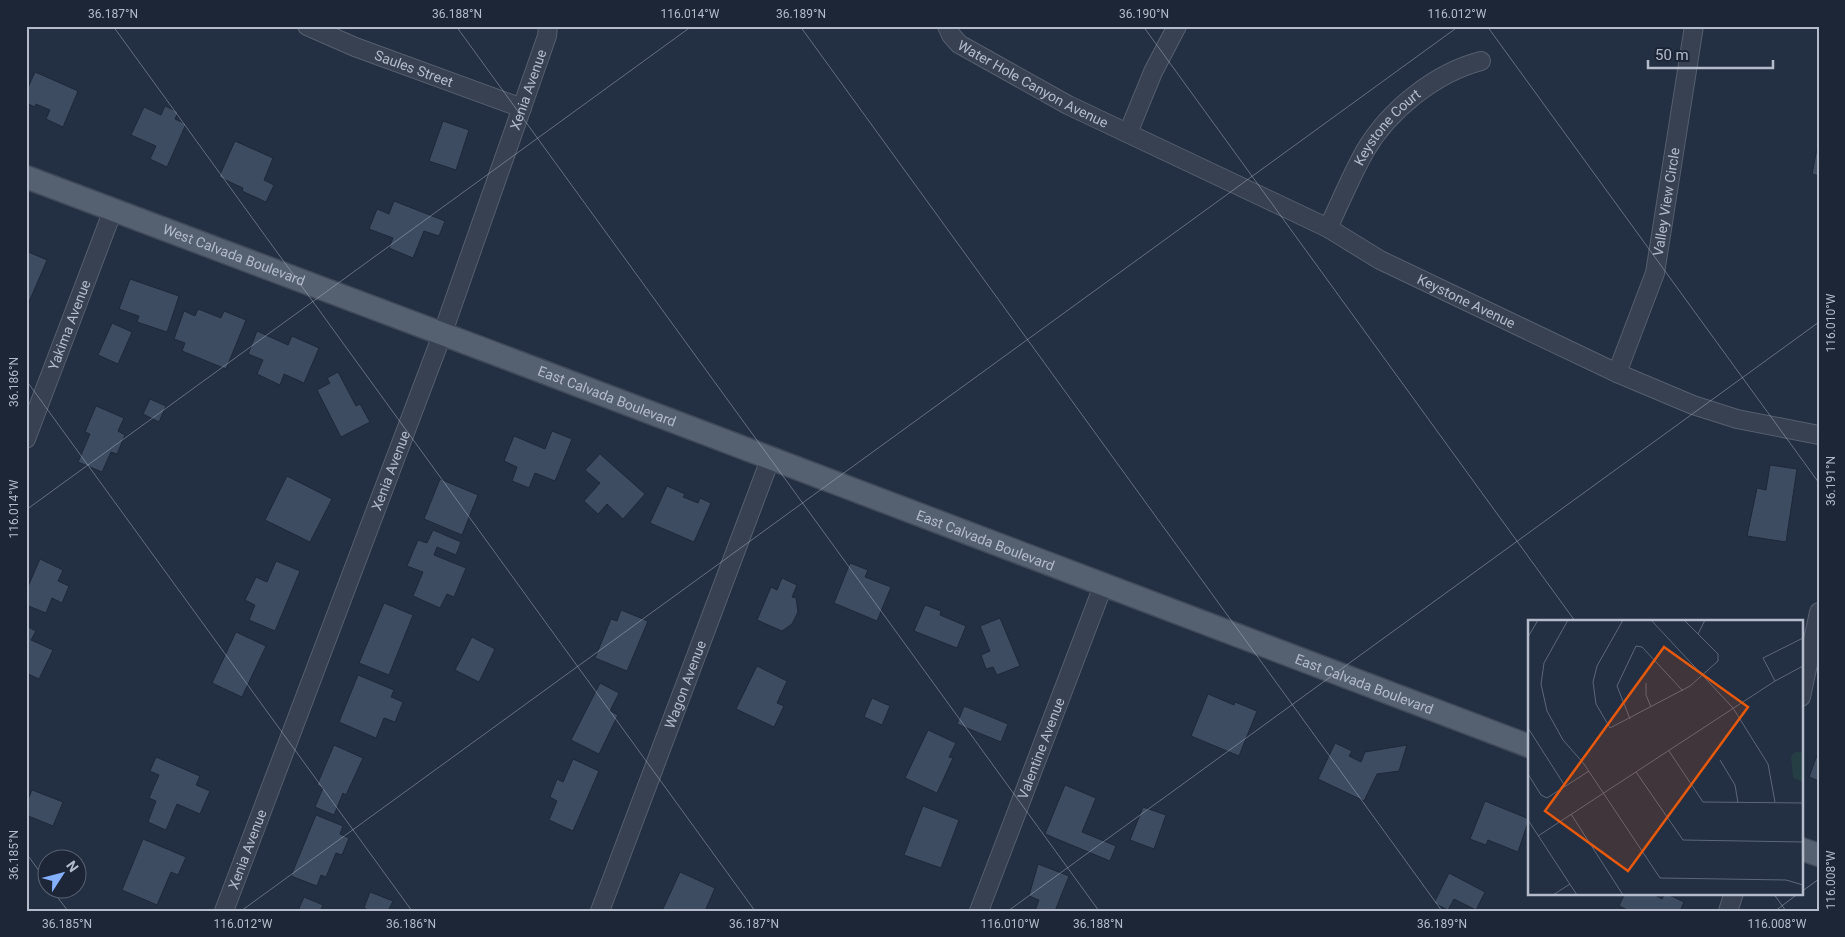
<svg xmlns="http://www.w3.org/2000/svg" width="1845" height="937" font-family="Roboto,sans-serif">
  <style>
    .building { fill: #3e4c62; stroke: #1e2838 }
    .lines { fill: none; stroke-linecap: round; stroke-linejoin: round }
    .minor-casing { stroke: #555f6f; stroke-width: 20 }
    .major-casing { stroke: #414a5a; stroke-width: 25 }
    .minor { stroke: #374151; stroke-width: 18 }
    .major { stroke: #556071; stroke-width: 22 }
    .ticks { fill: none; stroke: #b4bccc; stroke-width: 1; stroke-opacity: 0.45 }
    .labels { text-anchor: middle; stroke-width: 5; stroke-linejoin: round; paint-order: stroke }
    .street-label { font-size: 14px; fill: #b4bccc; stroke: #1c2636 }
    .inset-road { fill: none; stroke: #5d6779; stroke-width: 1 }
    .view { fill: #e8590c; fill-opacity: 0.15; stroke: #e8590c; stroke-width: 2.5 }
    .inset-edge { fill: none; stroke: #b4bccc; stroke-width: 2.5 }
    .neatline { fill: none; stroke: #b4bccc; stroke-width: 2 }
    .ticks-label { font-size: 12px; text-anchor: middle; fill: #b4bccc }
  </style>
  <rect width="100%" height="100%" fill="#232f42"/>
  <g class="building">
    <polygon points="35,72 78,91 63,127 46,119 50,110 36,104 35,107 26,103 26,92"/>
    <polygon points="165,106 178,112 175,119 186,124 167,167 150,159 156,146 131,135 144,107 161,115"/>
    <polygon points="443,121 469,130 456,170 429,161"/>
    <polygon points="235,141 273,158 264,180 274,185 266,202 242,191 243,188 219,177"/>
    <polygon points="1817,149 1819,149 1819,176 1812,174"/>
    <polygon points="394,201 445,221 439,236 424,231 413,258 389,248 393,238 369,229 377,209 389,214"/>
    <polygon points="26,251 47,260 26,309"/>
    <polygon points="130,279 179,296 167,332 137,322 139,316 119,309"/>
    <polygon points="198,309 221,318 224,311 246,320 226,369 182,351 185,343 174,339 184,311 195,316"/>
    <polygon points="112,323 132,332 118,364 98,355"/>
    <polygon points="257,331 288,345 292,336 319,348 304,383 284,374 280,385 257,374 263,360 248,354"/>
    <polygon points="338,372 356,406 360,404 370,422 341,437 317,390 330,383 327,378"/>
    <polygon points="150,399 166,406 159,422 143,414"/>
    <polygon points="96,406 124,418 118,431 125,435 117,454 111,452 102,472 78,462 90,434 85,432"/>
    <polygon points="552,431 572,439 555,481 535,473 529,488 512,481 517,467 504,461 514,436 545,449"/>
    <polygon points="600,454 645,494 623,519 607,504 598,514 584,501 600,483 585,470"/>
    <polygon points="1770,465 1797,469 1786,542 1747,536 1757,488 1766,490"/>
    <polygon points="287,476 332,499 310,542 265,520"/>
    <polygon points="440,479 478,495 462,535 424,519"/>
    <polygon points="667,486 685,494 683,497 698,503 700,498 711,503 694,542 650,523"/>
    <polygon points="433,530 461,542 456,555 437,547 434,555 466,568 454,597 447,594 440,608 413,596 423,572 407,566 418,540 427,543"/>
    <polygon points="40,559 63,570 58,581 69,586 62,603 52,598 46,613 26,605 26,591"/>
    <polygon points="276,561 300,571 275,631 249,620 255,605 245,600 256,577 267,582"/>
    <polygon points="850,563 868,570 865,577 891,587 877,621 834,603"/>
    <polygon points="782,578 797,585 792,597 796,598 798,612 792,624 782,631 757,620 771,587 777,590"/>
    <polygon points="384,603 413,615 389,675 359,663"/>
    <polygon points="925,605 941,611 940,615 966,626 957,648 914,631"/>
    <polygon points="621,610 648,621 627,671 595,658 611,619 617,621"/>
    <polygon points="1000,618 1020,666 997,675 993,667 986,669 981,655 990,651 980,626"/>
    <polygon points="26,626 36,631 31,640 53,650 39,679 26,673"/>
    <polygon points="236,632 266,646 242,697 212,683"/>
    <polygon points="472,637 495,649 479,682 455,670"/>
    <polygon points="757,666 787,681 777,703 784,706 774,727 736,709"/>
    <polygon points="358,675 394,690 391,697 403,702 395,722 384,718 376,738 339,722"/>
    <polygon points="600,683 619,693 610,711 618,715 599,754 571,740"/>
    <polygon points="1208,694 1234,705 1235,702 1257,711 1239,756 1191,736"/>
    <polygon points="872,698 890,706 882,725 864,717"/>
    <polygon points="964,706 1008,724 1001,742 957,724"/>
    <polygon points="928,730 956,743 949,757 953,758 937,793 905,778"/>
    <polygon points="1335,743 1352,751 1349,756 1361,762 1365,752 1407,745 1399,771 1377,774 1364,801 1318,779"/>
    <polygon points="334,745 363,758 346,795 343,793 334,815 315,807 323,788 317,785"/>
    <polygon points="1819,750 1819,781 1809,777"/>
    <polygon points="156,757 200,776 196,785 210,791 200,814 177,804 166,830 148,822 156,801 149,798 159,775 150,771"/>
    <polygon points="573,759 599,771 573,831 549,820 557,801 550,797 557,779 563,782"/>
    <polygon points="1065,785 1096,798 1082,832 1116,846 1110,861 1045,834"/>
    <polygon points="32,790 63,802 53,826 26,815 26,804"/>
    <polygon points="1485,801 1529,819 1518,852 1488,840 1486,845 1470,839"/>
    <polygon points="923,806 959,820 941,868 904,855"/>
    <polygon points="1143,807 1166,815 1154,849 1130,840"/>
    <polygon points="316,815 343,826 340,834 349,838 342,855 336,853 326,877 321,875 317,886 291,876"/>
    <polygon points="143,839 186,857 178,875 171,872 157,905 122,890"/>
    <polygon points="1038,864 1069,876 1055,911 1035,911 1039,900 1029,896"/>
    <polygon points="680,872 715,888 705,911 662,911"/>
    <polygon points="1449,873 1485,892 1476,910 1454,899 1448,910 1434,903"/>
    <polygon points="370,892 393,901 388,911 370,911 364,908"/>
    <polygon points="1625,893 1651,893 1662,899 1665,893 1684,902 1680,911 1630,911 1619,906"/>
    <polygon points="304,897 323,905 320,911 298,911"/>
  </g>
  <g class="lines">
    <g class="minor-casing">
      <g id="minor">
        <path id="s1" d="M307,26l48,21 167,61"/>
        <path id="s2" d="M947,26l4,9 8,9 109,61 260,123 52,32 237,113 76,32 44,14 82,16"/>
        <polyline points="1128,133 1153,72 1177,26"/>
        <path id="s3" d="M1328,228c12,-25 23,-52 37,-77 24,-41 70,-78 116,-90"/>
        <path id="s4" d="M1617,373l38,-100 39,-247"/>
        <path id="s5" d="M26,439l87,-229"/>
        <polyline points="1801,697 1819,612"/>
        <path id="s6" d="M224,911l218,-576 105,-299 1,-10"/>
        <path id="s7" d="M600,911l171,-454"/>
        <path id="s8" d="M979,911l124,-325"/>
        <polyline points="1728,911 1734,893"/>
      </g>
    </g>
    <g class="major-casing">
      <g id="major">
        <path id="s9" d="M26,177c502,187 1001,381 1503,569"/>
        <polyline points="1801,849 1819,855"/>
      </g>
    </g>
    <use href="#minor" class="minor"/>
    <use href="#major" class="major"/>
  </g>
  <path class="ticks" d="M113,26l642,885M456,26l643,885M800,26l642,885M1143,26l432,595M1487,26l332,457M26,380l386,531M26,510l666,-484M26,853l22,30M52,890l16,21M1801,892l18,-13M1773,893l13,18M241,911l1218,-885M1008,911l811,-589M1775,911l24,-18"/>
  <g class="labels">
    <g class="street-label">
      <text dy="5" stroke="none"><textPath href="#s1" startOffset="115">Saules Street</textPath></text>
      <text dy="5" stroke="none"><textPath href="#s2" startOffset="106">Water Hole Canyon Avenue</textPath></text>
      <text dy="5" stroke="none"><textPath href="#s6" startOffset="876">Xenia Avenue</textPath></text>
      <text dy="5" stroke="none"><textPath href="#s3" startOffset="118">Keystone Court</textPath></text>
      <text dy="5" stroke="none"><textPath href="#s4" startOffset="179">Valley View Circle</textPath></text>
      <text dy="5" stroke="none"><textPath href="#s9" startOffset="222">West Calvada Boulevard</textPath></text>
      <text dy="5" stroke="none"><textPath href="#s2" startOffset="591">Keystone Avenue</textPath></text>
      <text dy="5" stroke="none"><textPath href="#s5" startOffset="122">Yakima Avenue</textPath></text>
      <text dy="5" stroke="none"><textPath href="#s9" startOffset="621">East Calvada Boulevard</textPath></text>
      <text dy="5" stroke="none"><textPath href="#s6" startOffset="471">Xenia Avenue</textPath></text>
      <text dy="5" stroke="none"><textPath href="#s9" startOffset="1026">East Calvada Boulevard</textPath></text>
      <text dy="5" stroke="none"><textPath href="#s7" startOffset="242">Wagon Avenue</textPath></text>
      <text dy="5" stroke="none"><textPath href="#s9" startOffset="1431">East Calvada Boulevard</textPath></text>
      <text dy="5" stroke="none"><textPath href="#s8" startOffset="174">Valentine Avenue</textPath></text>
      <text dy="5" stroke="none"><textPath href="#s6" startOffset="66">Xenia Avenue</textPath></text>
    </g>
  </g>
  <g transform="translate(1528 620)">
    <rect width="275" height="275" fill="#232f42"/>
    <path d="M267,132h8v30l-10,-4 -2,-22z" fill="#253e43"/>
    <path class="inset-road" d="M40,0l-24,43 -3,21 6,27 16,29 21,24 76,114 126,2 17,5M95,0l-26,46 -4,16 3,22 14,24 80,-42 28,-25v-7l-34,-34M123,0l82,88 35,56 7,38M170,14l7,-14M0,17l10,-17M247,61l-12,-23 40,-20M118,63v12l5,12M102,99l-13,-33 19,-40 6,1 41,44M0,108l37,58M141,131l34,51 100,1M192,140l15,25 3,18M108,152l47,68 120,2M0,154l13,21 6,3 42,-27M43,194l52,81M0,200l49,75M10,216l237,-155 28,-15M25,275l17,-11"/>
    <path class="view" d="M136,27l84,60 -120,164 -83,-60z"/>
    <rect width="275" height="275" class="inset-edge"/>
  </g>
  <rect width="1845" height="937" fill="none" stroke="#1c2636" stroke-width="55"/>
  <g transform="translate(62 874) rotate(54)"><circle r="24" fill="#1c2636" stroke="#596272"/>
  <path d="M0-4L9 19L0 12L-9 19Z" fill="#85b0ff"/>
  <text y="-8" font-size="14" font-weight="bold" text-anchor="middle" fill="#b4bccc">N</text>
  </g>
  <path d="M1648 60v8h125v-8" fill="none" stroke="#b4bccc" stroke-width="2.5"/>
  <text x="1655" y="60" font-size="15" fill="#b4bccc" stroke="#1c2636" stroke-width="4" paint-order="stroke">50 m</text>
  <rect x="28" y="28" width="1790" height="882" class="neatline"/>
  <g class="ticks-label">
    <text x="113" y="18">36.187°N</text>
    <text x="457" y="18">36.188°N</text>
    <text x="690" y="18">116.014°W</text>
    <text x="801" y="18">36.189°N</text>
    <text x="1144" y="18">36.190°N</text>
    <text x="1457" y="18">116.012°W</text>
    <text transform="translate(1831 323) rotate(-90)" y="4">116.010°W</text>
    <text transform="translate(14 382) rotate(-90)" y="4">36.186°N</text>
    <text transform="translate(1831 481) rotate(-90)" y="4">36.191°N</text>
    <text transform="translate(14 509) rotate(-90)" y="4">116.014°W</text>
    <text transform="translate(14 855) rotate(-90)" y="4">36.185°N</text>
    <text transform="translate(1831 880) rotate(-90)" y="4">116.008°W</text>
    <text x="67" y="928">36.185°N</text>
    <text x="243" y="928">116.012°W</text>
    <text x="411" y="928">36.186°N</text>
    <text x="754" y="928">36.187°N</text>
    <text x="1010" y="928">116.010°W</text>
    <text x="1098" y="928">36.188°N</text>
    <text x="1442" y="928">36.189°N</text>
    <text x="1777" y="928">116.008°W</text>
  </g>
</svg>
